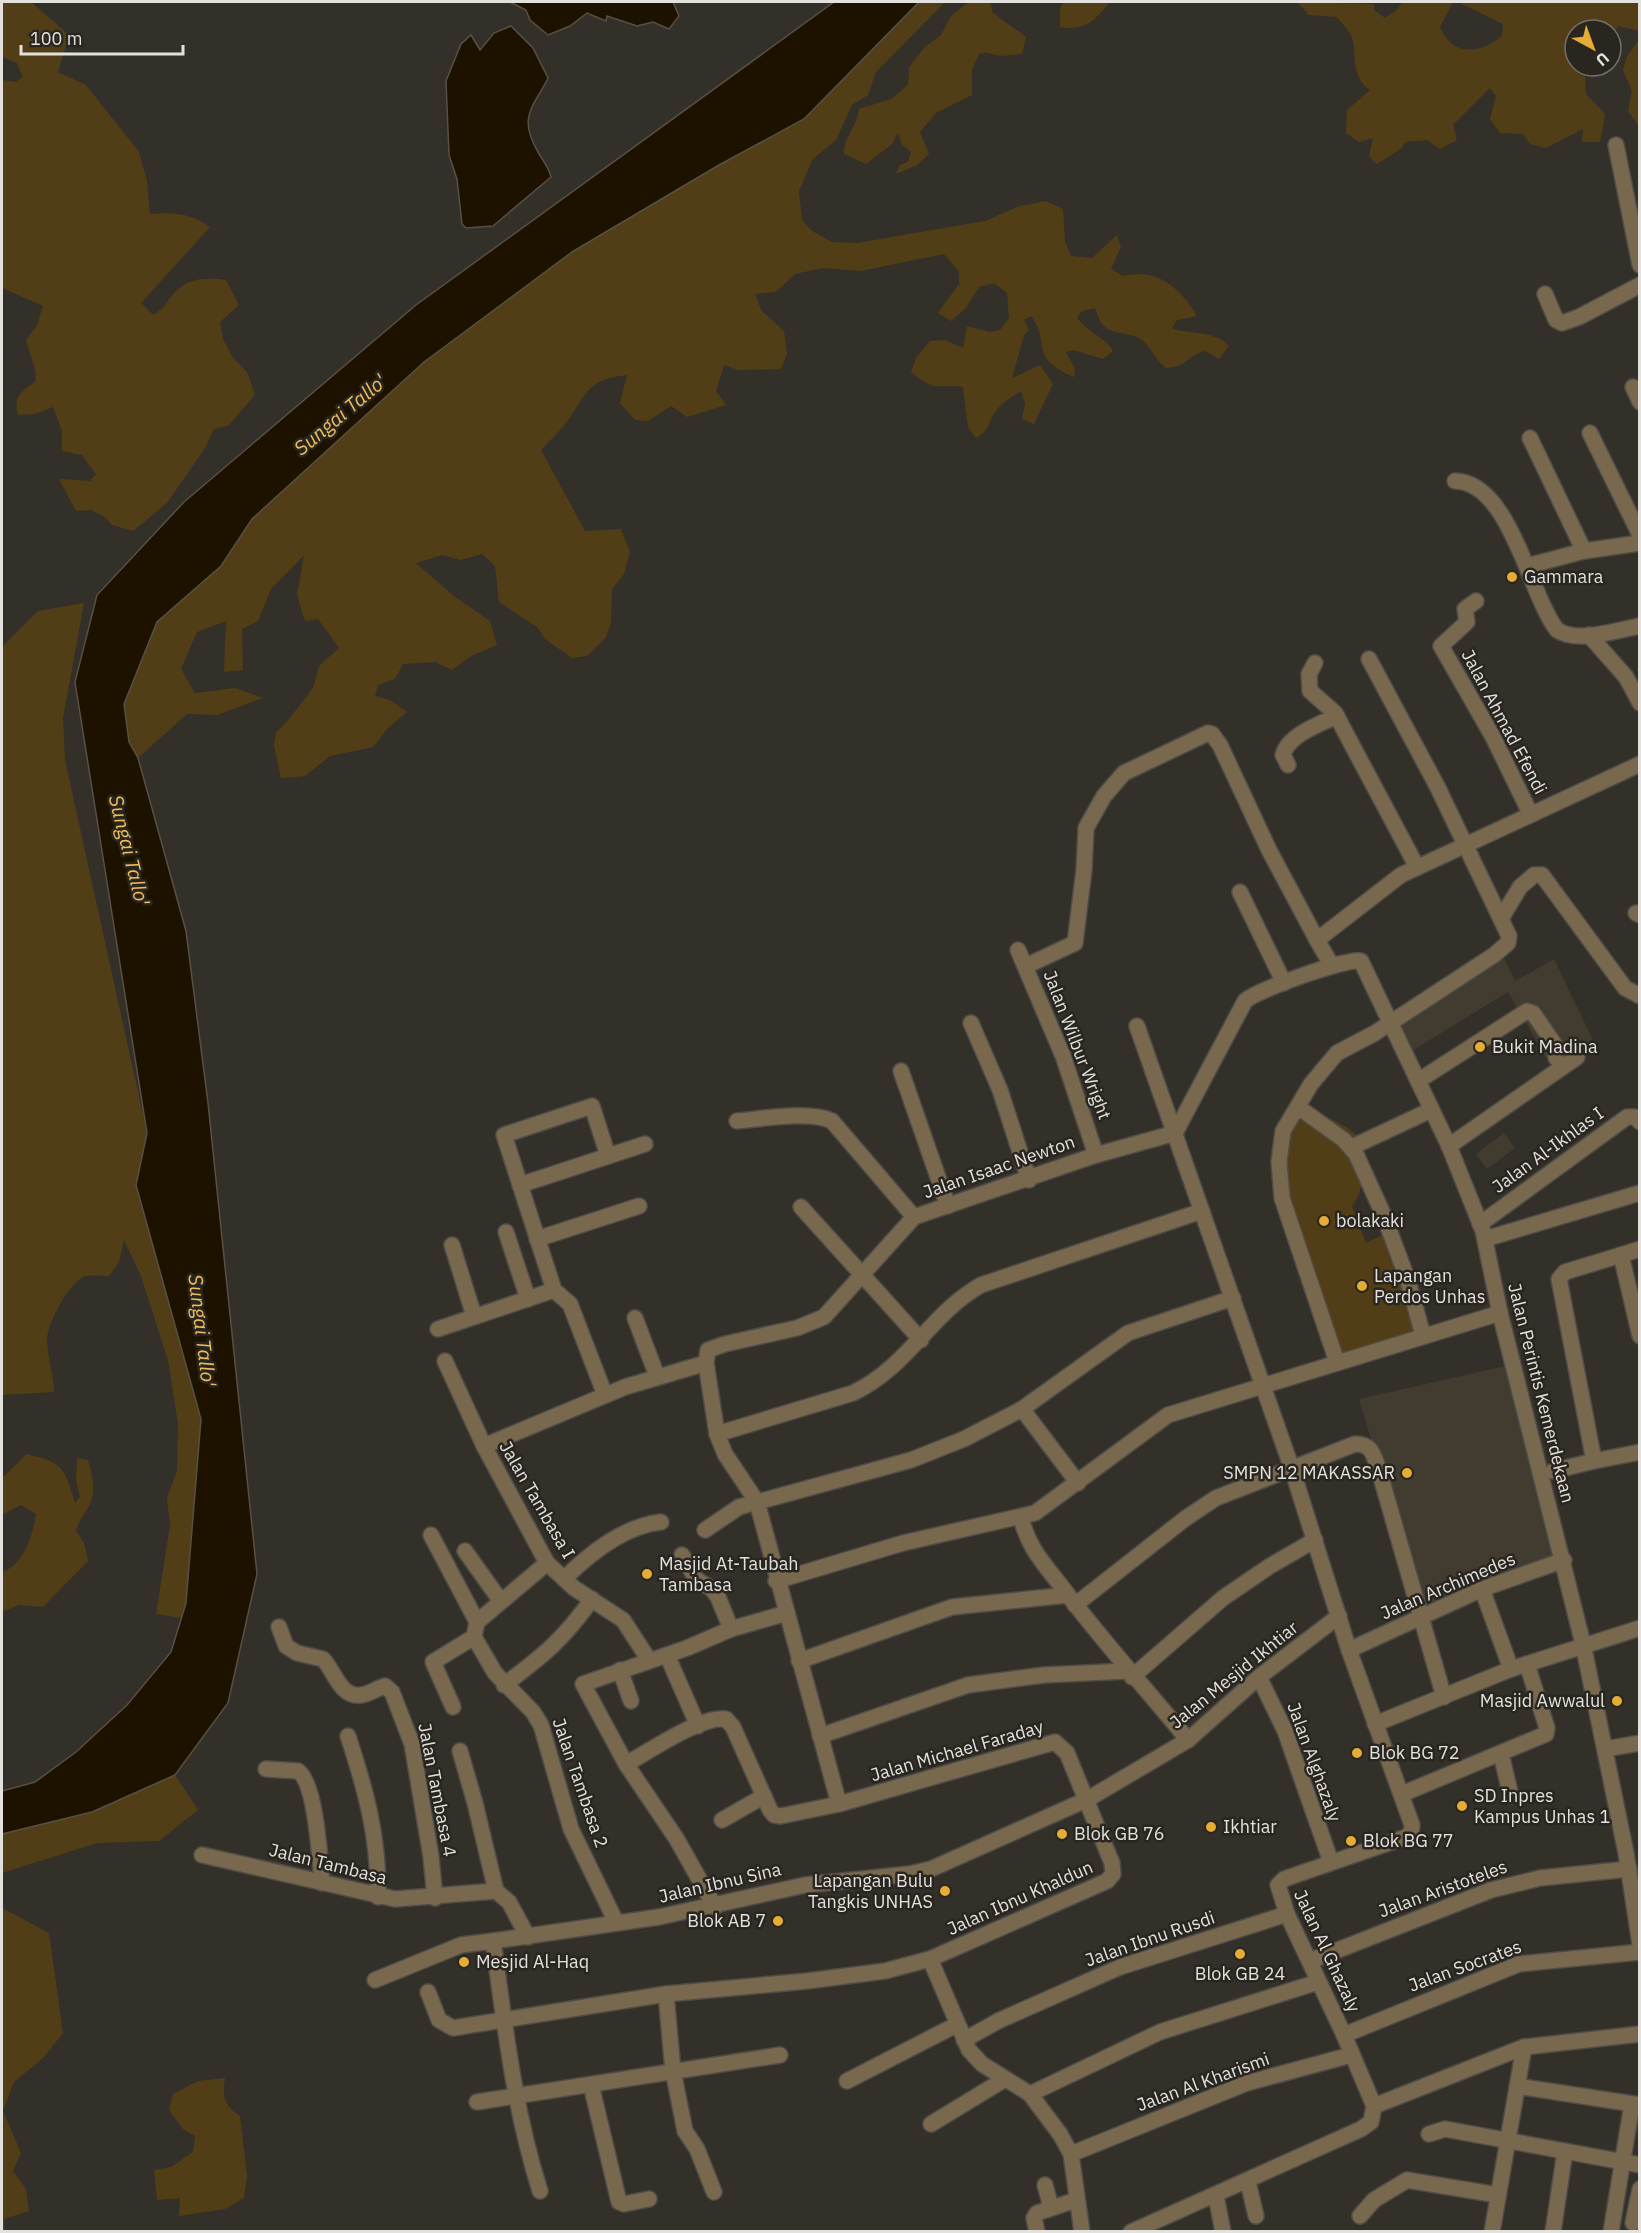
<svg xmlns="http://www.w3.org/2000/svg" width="1641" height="2233" font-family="'IBM Plex Sans',sans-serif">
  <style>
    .built { fill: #423b30 }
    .green { fill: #523e16 }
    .water { fill: #1d1200; stroke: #585042; stroke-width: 1.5 }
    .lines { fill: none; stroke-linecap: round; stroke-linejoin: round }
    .minor-casing { stroke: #4f4c47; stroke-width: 18 }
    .minor { stroke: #78694e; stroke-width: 15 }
    .poi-dot { fill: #e5ad36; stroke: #292620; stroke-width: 2 }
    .labels { text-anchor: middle; stroke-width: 5; stroke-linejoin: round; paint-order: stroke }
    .poi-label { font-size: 18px; fill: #e3e1dd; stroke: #292620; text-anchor: start }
    .street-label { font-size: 18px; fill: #e3e1dd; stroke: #292620 }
    .water-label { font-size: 20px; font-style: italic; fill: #f0bd5c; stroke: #292620 }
  </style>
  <rect width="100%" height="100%" fill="#33302a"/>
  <g class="built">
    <polygon points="1500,950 1515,981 1554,959 1594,1042 1553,1069 1508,992 1410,1052 1393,1011"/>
    <polygon points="1504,1133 1515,1148 1487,1169 1476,1154"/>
    <polygon points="1519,1363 1555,1555 1421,1609 1359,1399"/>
  </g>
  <g class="green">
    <path d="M2,2h29l38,33 -11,37 28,13 53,67 8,29 3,33c22,-2 42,-1 60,13l-69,76 12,12c14,-8 13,-14 23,-24 15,-14 31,-13 50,-11l13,25 -19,17 3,17 10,19 14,14 8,23 -27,31 -14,3 -9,19 -38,55 -34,28 -21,-6 -7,-8 -14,-7 -15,1 -17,-32 31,2 6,-7 -14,-19 -20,-4v-20l-9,-24 -18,7 -17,1c-5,-19 2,-22 17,-33l1,-9 -10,-33 11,-15 6,-19 -41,-18v-208l14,2 7,-5 -6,-14 -15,-6z"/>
    <path d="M919,2h26l-69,70 -8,23 -16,10 -16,35 -23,19 -14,32 3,29 10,11 20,11 25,1 128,-22 35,-15 26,-5 17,8 2,33 6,14 21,2 25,-23 4,12 -10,22 12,7c33,-9 58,12 74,40l-20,4 -5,8c18,7 43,2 57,18l-10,13 -14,-8c-19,5 -16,15 -39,17 -11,-8 -14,-20 -24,-28 -11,-9 -29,-4 -39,-15 -4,-4 -6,-12 -8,-17l-13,3 -5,7c12,15 29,20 36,33l-10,8 -30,-9 -7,2 9,17 -1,8c-47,-20 -22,-33 -43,-61l-7,4 5,10 -5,5 -12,43 28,-13 13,19 -19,40 -12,-5 3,-16 -4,-12c-10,6 -19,12 -26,21 -9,13 -2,15 -19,26l-8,-11 -5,-40c-30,-4 -24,7 -52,-15l5,-14 14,-17 15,-1 18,8 4,-22 22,6 11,-2 9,-12 -2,-25 -13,-10 -15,4 -13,21 -15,13 -13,-8 21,-29v-12l-15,-18 -83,17 -38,-3 -28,6 -19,18 -21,2 6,16 23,21 3,22 -6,16 -43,1 -14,-5 -8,26 10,14 -39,12 -16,-11 -23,15 -13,-1 -15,-17 7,-28c-41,5 -39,17 -60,47 -8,10 -18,19 -26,28l44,81 36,-2 9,23 -6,22 -12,15 -1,34 -5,14 -19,19 -15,2 -27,-19 -8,-12 -38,-25 -4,-36 -13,-12 -21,6 -19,-5 -26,8 39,34 35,24 7,24 -26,11 -19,14 -17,-8 -32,2 -8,15 -17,6 -3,11 15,4 17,12 -19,16 -15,19 -43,9 -25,20 -24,2 -7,-32 2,-14 10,-9 27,-35 6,-22 20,-18 -21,-29 -13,2 -8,-26 7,-40 -33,34 -13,32 -16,8 1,41 -19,2 2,-51 -29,11 -16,37 14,24 40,-5 28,10 -46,17 -30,-1 -49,44 -9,-16 -5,-38 33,-82 64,-56 31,-47 172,-157 148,-110 147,-87 85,-46z"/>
    <path d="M969,2h21l3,11 33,24 -4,17 -21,2 -16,-4 -6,2 -7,16v25l-36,18 -16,19 9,22 -12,11 -21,9 4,-9 8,-3 3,-10 -9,-7 -4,-12 -6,11 -26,20 -22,-10c-1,-16 13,-27 15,-45l32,-10 17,-14 1,-18 16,-20 16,-12 10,-19z"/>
    <path d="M1064,2h46c-16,19 -24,29 -50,25v-19z"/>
    <path d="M1297,2l77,2v6l11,8 12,-8 6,-8h50l-13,25c12,30 40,27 62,9l1,-12 -41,-20v-2h177v29l-20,-5 -8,9v-5h-36v36h16l-6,10 1,18 19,20 -5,28h-18l1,-13 -37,19 -16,-4 -7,-10 -23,-1 -10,-14 6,-23 -6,-8 -37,37 4,15 -17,9 -13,-9 -22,2 -3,6 -25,16 -8,-7 4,-19 -14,4 -13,-9 1,-23 23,-20c-18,-13 -14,-29 -17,-49 -1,-8 -11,-17 -16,-24l-28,-2z"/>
    <polygon points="1639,39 1640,126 1639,127 1628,111 1632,91 1623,70 1627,57"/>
    <path d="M84,603l-21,115 2,42 82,373 -11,52 65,234 -15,184 -4,15 -26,-4 14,-89 -3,-27 10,-27 1,-47 -10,-63 -27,-85 -17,-36 -5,22 -10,14c-7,0 -16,-1 -23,0 -16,3 -40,50 -39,65 1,18 6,32 7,51l-52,3v-748l36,-36z"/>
    <path d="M1294,1107c34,10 84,22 70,69 -4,12 -4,20 -12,30l14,37 15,-7 13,10 30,84 -95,30 -56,-194z"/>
    <path d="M27,1454c37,9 37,14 48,49l5,-6 -4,-17 1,-22 11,2c4,13 8,31 2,44 -5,10 -11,16 -14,27l8,12 4,18 -45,46 -24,-2 -15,6 -2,-1v-38c22,-7 31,-38 34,-58l-15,-9 -19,10v-37z"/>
    <polygon points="175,1775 198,1810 159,1841 97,1843 2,1873 2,1834 92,1812"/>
    <polygon points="2,1908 49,1933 63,2033 43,2058 14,2082 3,2111 21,2153 13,2171 26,2189 29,2211 4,2219 5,2232 2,2231"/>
    <path d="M225,2078c-3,19 -1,27 15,38l7,60 -3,22 -19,11 -46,7 1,-18 -23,2 -3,-30 17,-3 22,-15 2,-16 -12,-7 -14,-19 4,-16 25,-13z"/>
  </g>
  <g class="water">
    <polygon points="510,2 673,2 679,16 669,29 653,22 637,26 607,16 606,21 587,13 570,26 548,35 530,20 526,10"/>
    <polygon points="834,2 919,2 804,119 719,165 572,252 424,362 252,519 221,566 157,622 124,704 129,742 138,758 186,931 208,1103 257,1574 228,1703 175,1775 92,1812 2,1834 2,1791 35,1782 76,1752 127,1705 171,1652 186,1603 201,1419 136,1185 147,1133 75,682 97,595 184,502 416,305"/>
    <path d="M511,26l22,22 15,30c-14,29 -31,38 -10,74 5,9 11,16 13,25l-58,49 -27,2 -4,-4 -5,-45 -8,-24 -3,-74 15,-37 10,-9 9,15 14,-17z"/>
  </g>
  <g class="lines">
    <g class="minor-casing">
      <g id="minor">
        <polyline points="1616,145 1640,265"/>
        <polyline points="1545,294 1556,320 1562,323 1579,317 1640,285"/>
        <polyline points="1633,387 1640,402"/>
        <polyline points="1590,433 1640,535"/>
        <polyline points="1530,438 1584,551"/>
        <path d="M1455,481c55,1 74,113 102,149 21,14 59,0 83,-4"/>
        <polyline points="1527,566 1584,551 1640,543"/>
        <polyline points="1476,601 1465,609 1467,622 1441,646 1493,737 1530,813"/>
        <polyline points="1589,635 1626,677 1640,703"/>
        <polyline points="1315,663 1309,674 1310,691 1335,713 1417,867"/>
        <path d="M1288,765l-5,-10c5,-20 37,-31 54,-39"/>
        <polyline points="1240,892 1284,983"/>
        <polyline points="1636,913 1640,915"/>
        <polyline points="1502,917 1520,887 1534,875 1542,875 1625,988 1640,996"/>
        <polyline points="1018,950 1063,1056 1096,1155"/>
        <polyline points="1026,966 1075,943 1084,870 1086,828 1104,796 1124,773 1208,733 1212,734 1220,745 1269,850 1317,940"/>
        <polyline points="1332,966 1317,940 1401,875 1640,764"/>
        <polyline points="971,1023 1000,1090 1029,1180"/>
        <polyline points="1137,1026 1292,1469 1349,1650 1412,1825 1411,1833 1406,1837 1284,1879 1278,1885 1287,1914 1344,2035 1374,2106"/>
        <polyline points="901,1071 948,1206"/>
        <polyline points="1418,1081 1527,1011 1533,1013 1555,1045 1556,1058"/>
        <polyline points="1298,1107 1344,1140 1356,1154 1384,1216 1407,1278 1423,1335"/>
        <path d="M737,1121c25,-2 73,-11 95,0l82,96"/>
        <path d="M1175,1133l70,-132c12,-11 101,-43 116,-40l88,185 34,85 17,82 83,331 43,209 14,91"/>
        <polyline points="1449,1146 1577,1057"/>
        <polyline points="1352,1147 1431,1110"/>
        <polyline points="520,1185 645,1144"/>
        <polyline points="801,1207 921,1340"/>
        <polyline points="1480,1224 1627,1117 1635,1117 1640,1122"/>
        <polyline points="506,1232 528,1299"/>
        <polyline points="537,1239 639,1206"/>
        <polyline points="1485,1239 1640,1193"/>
        <polyline points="452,1245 474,1316"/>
        <polyline points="1640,1249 1621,1255 1640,1336"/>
        <polyline points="1621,1255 1565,1272 1559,1279 1594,1461 1640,1452"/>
        <polyline points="635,1318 657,1376"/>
        <polyline points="438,1329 554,1290"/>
        <polyline points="445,1361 484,1446 547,1563 574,1588 623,1620 649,1660"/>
        <polyline points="1337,1362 1282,1198 1279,1162 1283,1131 1311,1084 1337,1053 1375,1033 1494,955 1508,943 1509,936 1437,786 1369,659"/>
        <polyline points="605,1395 570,1304 554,1290 504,1135 592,1106 608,1156"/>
        <polyline points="1022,1409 1078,1483"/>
        <path d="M717,1434l136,-41c55,-26 78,-80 128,-108l221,-74"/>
        <polyline points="484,1446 625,1387 706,1363"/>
        <polyline points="1553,1471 1594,1461"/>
        <path d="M1021,1517c7,33 28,52 47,78 38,50 80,96 120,145"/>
        <polyline points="705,1530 739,1507 911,1460 964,1439 1022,1409 1128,1333 1233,1298"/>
        <polyline points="431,1535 477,1622"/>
        <polyline points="465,1551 500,1600"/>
        <polyline points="682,1555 697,1580 712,1589 718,1597 731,1629"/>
        <polyline points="547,1563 477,1622 474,1637 495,1673 533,1712 541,1725 571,1829 616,1922"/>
        <path d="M564,1579c25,-25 60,-53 97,-57"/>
        <polyline points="776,1581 903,1543 1035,1513 1168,1415 1500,1313"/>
        <polyline points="1482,1589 1511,1669"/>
        <path d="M1075,1605l111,-87 30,-20 139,-54c16,0 18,9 23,23l66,230"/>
        <path d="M279,1627l7,19 11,7 26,6c11,11 17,39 38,36 9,-1 16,-7 24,-9l7,6 20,52 19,113 4,41"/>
        <polyline points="1349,1650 1482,1589 1564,1560"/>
        <polyline points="667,1655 698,1726"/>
        <polyline points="799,1661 952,1607 1068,1595"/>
        <polyline points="620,1670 631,1701"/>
        <polyline points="1132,1677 1223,1598 1270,1566 1315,1540"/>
        <polyline points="1259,1677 1285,1731 1331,1862"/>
        <path d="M504,1685c40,-30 59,-45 88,-86"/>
        <polyline points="453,1707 433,1662 474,1637"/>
        <polyline points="1375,1724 1511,1669 1640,1628"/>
        <path d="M348,1736c18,55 31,102 30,161"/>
        <polyline points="820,1736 968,1685 1044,1675 1128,1671"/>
        <polyline points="1605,1749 1640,1743"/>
        <polyline points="460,1751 475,1803 496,1891"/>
        <polyline points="1501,1754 1511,1796"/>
        <path d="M266,1769l32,2c18,12 22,89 24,112"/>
        <polyline points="1402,1794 1546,1734 1547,1728 1527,1664"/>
        <polyline points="839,1804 757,1502 725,1454 717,1434 706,1363 708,1350 725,1344 797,1328 824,1317 914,1217 1096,1155 1175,1133"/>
        <polyline points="722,1820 764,1796"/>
        <polyline points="202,1855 395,1899 496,1891 509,1902 528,1937"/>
        <polyline points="715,1907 676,1838 626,1764 583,1684 687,1648 731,1629 787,1613"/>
        <polyline points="930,1959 969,2050 982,2064 1030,2094 1060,2134 1071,2154 1082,2232"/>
        <polyline points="1310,1961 1491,1890 1540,1878 1629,1869"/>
        <polyline points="375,1980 461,1945 493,1941"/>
        <path d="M428,1992l11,28 14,8 213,-34 141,-13 78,-10 45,-12 177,-78 6,-7 -1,-11 -45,-110 -12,-11 -216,62 -58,12 -7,-1 -4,-5 -37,-83 -7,-8c-26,-3 -76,32 -100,45"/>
        <polyline points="666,1994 673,2071 685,2131 697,2149 714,2192"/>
        <polyline points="1344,2035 1519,1964 1640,1952"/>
        <polyline points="964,2040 998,2021 1120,1967 1287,1914"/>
        <polyline points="847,2081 956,2025"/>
        <polyline points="591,2085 619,2202 624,2204 649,2199"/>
        <polyline points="1517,2086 1640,2105"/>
        <polyline points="1030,2094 1160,2032 1318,1982"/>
        <polyline points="477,2102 780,2055"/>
        <polyline points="931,2124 1005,2079"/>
        <polyline points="1429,2134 1445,2129 1640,2165"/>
        <polyline points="1071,2154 1247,2083 1351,2055"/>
        <polyline points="1248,2182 1256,2216"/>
        <polyline points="1045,2185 1051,2207"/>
        <path d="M540,2191c-26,-82 -35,-165 -47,-250l166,-24 146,-32 104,-11 22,-5 157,-70 100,-59 71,-63 80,-61"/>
        <polyline points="1216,2196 1223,2232"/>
        <polyline points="1360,2216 1374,2200 1407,2180 1498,2195"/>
        <polyline points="1633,2223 1640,2189"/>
        <polyline points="1037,2232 1034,2218 1037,2213 1076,2200"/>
        <polyline points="1131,2232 1361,2129 1371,2122 1374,2106 1524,2047 1640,2034"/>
        <polyline points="1492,2232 1524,2047"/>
        <polyline points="1553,2232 1565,2151"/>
        <polyline points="1611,2232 1632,2104"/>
      </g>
    </g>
    <use href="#minor" class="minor"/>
  </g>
  <g class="poi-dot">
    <circle cx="1512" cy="577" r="6"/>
    <circle cx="1480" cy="1047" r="6"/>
    <circle cx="1324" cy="1221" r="6"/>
    <circle cx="1362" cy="1286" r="6"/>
    <circle cx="1407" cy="1473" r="6"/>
    <circle cx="647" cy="1574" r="6"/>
    <circle cx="1617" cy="1701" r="6"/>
    <circle cx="1357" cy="1753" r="6"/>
    <circle cx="1462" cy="1806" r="6"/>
    <circle cx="1211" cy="1827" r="6"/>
    <circle cx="1062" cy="1834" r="6"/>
    <circle cx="1351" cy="1841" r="6"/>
    <circle cx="945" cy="1891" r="6"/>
    <circle cx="778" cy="1921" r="6"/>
    <circle cx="1240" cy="1954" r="6"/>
    <circle cx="464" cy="1962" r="6"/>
  </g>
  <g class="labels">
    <g class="poi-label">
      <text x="1524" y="583">Gammara</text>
      <text x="1492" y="1053">Bukit Madina</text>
      <text x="1336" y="1227">bolakaki</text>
      <text x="1374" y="1282">Lapangan<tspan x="1374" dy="21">Perdos Unhas</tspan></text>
      <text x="1395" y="1479" text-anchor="end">SMPN 12 MAKASSAR</text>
      <text x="659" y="1570">Masjid At-Taubah<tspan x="659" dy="21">Tambasa</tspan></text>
      <text x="1605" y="1707" text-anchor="end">Masjid Awwalul</text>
      <text x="1369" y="1759">Blok BG 72</text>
      <text x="1474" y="1802">SD Inpres<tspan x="1474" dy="21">Kampus Unhas 1</tspan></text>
      <text x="1223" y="1833">Ikhtiar</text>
      <text x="1074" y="1840">Blok GB 76</text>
      <text x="1363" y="1847">Blok BG 77</text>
      <text x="933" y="1887" text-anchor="end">Lapangan Bulu<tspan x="933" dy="21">Tangkis UNHAS</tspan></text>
      <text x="766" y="1927" text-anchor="end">Blok AB 7</text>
      <text x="476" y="1968">Mesjid Al-Haq</text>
      <text x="1240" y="1980" text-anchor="middle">Blok GB 24</text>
    </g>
    <g class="street-label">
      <text transform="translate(1504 722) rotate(62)" y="6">Jalan Ahmad Efendi</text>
      <text transform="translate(1077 1045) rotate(69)" y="6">Jalan Wilbur Wright</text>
      <text transform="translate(1548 1150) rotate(-36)" y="6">Jalan Al-Ikhlas I</text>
      <text transform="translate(999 1167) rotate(-19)" y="6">Jalan Isaac Newton</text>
      <text transform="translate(1541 1393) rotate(76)" y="6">Jalan Perintis Kemerdekaan</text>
      <text transform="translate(537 1500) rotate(60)" y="6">Jalan Tambasa I</text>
      <text transform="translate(1448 1586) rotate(-23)" y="6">Jalan Archimedes</text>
      <text transform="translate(1234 1675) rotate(-39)" y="6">Jalan Mesjid Ikhtiar</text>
      <text transform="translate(957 1751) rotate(-16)" y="6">Jalan Michael Faraday</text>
      <text transform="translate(1314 1762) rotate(70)" y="6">Jalan Alghazaly</text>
      <text transform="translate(580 1783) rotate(71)" y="6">Jalan Tambasa 2</text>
      <text transform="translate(437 1790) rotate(79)" y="6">Jalan Tambasa 4</text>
      <text transform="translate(328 1864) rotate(14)" y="6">Jalan Tambasa</text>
      <text transform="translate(720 1883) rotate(-13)" y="6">Jalan Ibnu Sina</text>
      <text transform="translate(1443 1889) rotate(-20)" y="6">Jalan Aristoteles</text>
      <text transform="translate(1020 1898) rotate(-24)" y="6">Jalan Ibnu Khaldun</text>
      <text transform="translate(1150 1939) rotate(-19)" y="6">Jalan Ibnu Rusdi</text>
      <text transform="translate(1327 1951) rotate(65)" y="6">Jalan Al Ghazaly</text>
      <text transform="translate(1465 1966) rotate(-20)" y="6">Jalan Socrates</text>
      <text transform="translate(1203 2082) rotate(-20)" y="6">Jalan Al Kharismi</text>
    </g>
    <g class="water-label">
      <text transform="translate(340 415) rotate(-40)" y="7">Sungai Tallo'</text>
      <text transform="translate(129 850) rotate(76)" y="7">Sungai Tallo'</text>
      <text transform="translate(202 1330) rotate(83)" y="7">Sungai Tallo'</text>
    </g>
  </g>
  <rect width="1641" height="2233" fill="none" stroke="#e3e1dd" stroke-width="6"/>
  <g transform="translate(1593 48) rotate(139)"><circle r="28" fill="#292620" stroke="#73716c" stroke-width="1.5"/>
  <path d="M0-4.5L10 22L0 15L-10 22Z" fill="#e5ad36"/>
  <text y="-9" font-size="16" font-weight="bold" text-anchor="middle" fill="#e3e1dd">U</text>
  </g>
  <path d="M21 45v9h162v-9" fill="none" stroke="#e3e1dd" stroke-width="3"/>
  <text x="30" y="45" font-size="18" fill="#e3e1dd" stroke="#292620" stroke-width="4.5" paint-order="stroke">100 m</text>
</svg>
